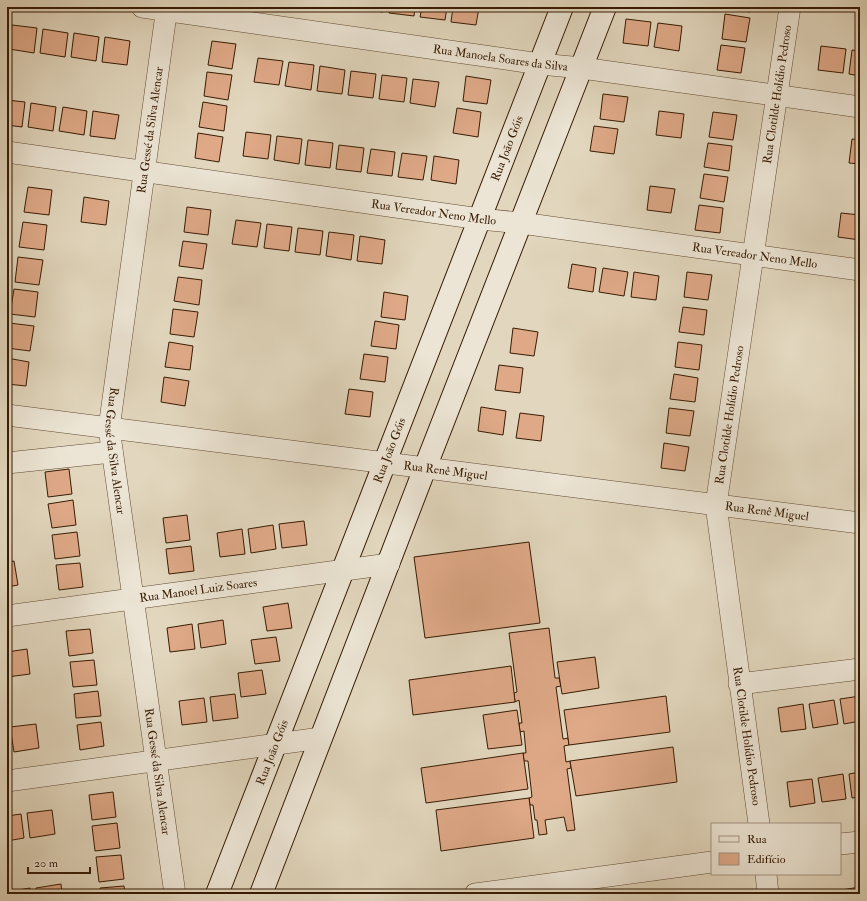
<svg xmlns="http://www.w3.org/2000/svg" width="867" height="901" font-family="'IM FELL Double Pica',serif">
  <style>
    .building { fill: #dfa988; stroke: #371b03 }
    .lines { fill: none; stroke-linecap: round; stroke-linejoin: round }
    .street-casing { stroke: #624a32; stroke-width: 22 }
    .secondary-casing { stroke: #371b03; stroke-width: 24 }
    .street { stroke: #ece5d5; stroke-width: 21 }
    .secondary { stroke: #ece5d5; stroke-width: 22 }
    .labels { text-anchor: middle; stroke-width: 3; stroke-linejoin: round; paint-order: stroke }
    .street-label { font-size: 12px; fill: #371b03; stroke: #ece5d5 }
  </style>
  <rect width="100%" height="100%" fill="#e2d7be"/>
  <filter id="stains"><feTurbulence type="fractalNoise" baseFrequency=".005" numOctaves="4"/><feColorMatrix values="0 0 0 0 .2 0 0 0 0 .09 0 0 0 0 .02 0 0 0 .5 -.17"/></filter>
  <radialGradient id="worn" r=".72"><stop offset=".6" stop-color="#630" stop-opacity="0"/><stop offset="1" stop-color="#630" stop-opacity=".3"/></radialGradient>
  <g class="building">
    <polygon points="358,7 384,7 383,12 358,9"/>
    <polygon points="390,7 415,7 414,16 389,13"/>
    <polygon points="422,7 447,7 445,20 420,17"/>
    <polygon points="453,7 479,7 476,25 451,22"/>
    <polygon points="726,7 751,7 750,12 726,8"/>
    <polygon points="725,14 750,18 746,42 722,39"/>
    <polygon points="626,19 651,22 648,46 623,43"/>
    <polygon points="658,23 682,26 679,51 654,47"/>
    <polygon points="12,25 37,28 34,53 9,49"/>
    <polygon points="43,29 68,33 65,57 40,53"/>
    <polygon points="74,33 99,37 96,61 71,57"/>
    <polygon points="105,37 130,41 127,65 102,62"/>
    <polygon points="212,41 236,44 232,69 208,65"/>
    <polygon points="721,45 745,48 741,73 717,70"/>
    <polygon points="821,46 846,49 843,73 818,70"/>
    <polygon points="852,50 860,51 860,76 849,74"/>
    <polygon points="258,58 283,61 279,85 254,82"/>
    <polygon points="289,62 314,65 311,90 285,86"/>
    <polygon points="320,66 345,70 342,94 317,91"/>
    <polygon points="351,71 376,74 373,98 348,95"/>
    <polygon points="207,72 232,75 228,100 204,96"/>
    <polygon points="382,75 407,78 404,102 379,99"/>
    <polygon points="466,76 491,80 487,104 463,101"/>
    <polygon points="413,79 439,82 435,107 410,103"/>
    <polygon points="603,94 628,97 624,122 600,119"/>
    <polygon points="7,100 25,102 22,127 7,125"/>
    <polygon points="203,102 227,106 224,131 199,127"/>
    <polygon points="31,103 56,107 53,131 28,127"/>
    <polygon points="63,107 87,111 84,135 59,131"/>
    <polygon points="457,108 481,112 478,137 453,133"/>
    <polygon points="93,111 119,115 115,139 90,136"/>
    <polygon points="659,111 684,114 681,138 656,135"/>
    <polygon points="713,112 737,115 733,140 709,137"/>
    <polygon points="594,126 618,129 614,154 590,151"/>
    <polygon points="246,132 271,135 268,159 243,156"/>
    <polygon points="198,133 223,137 219,162 195,158"/>
    <polygon points="277,136 302,139 299,164 274,160"/>
    <polygon points="852,139 860,140 860,164 849,163"/>
    <polygon points="308,140 333,143 330,168 305,165"/>
    <polygon points="708,143 732,146 729,171 704,167"/>
    <polygon points="339,145 364,148 361,172 336,169"/>
    <polygon points="371,149 395,152 392,176 367,173"/>
    <polygon points="402,153 427,156 423,180 398,177"/>
    <polygon points="434,156 459,160 456,184 431,180"/>
    <polygon points="704,174 728,177 724,202 700,198"/>
    <polygon points="650,186 675,189 671,213 647,210"/>
    <polygon points="28,187 52,190 49,215 24,212"/>
    <polygon points="84,197 109,201 106,225 81,222"/>
    <polygon points="699,205 723,208 720,233 695,230"/>
    <polygon points="187,207 211,210 208,235 184,232"/>
    <polygon points="841,213 860,215 860,240 838,237"/>
    <polygon points="236,220 261,223 257,247 232,244"/>
    <polygon points="23,222 47,225 44,250 19,247"/>
    <polygon points="267,224 292,227 289,251 264,248"/>
    <polygon points="298,228 323,231 320,255 295,252"/>
    <polygon points="329,232 354,235 351,260 326,256"/>
    <polygon points="360,236 385,240 382,264 357,261"/>
    <polygon points="183,241 207,244 203,269 179,266"/>
    <polygon points="18,257 43,260 39,285 15,282"/>
    <polygon points="572,264 596,268 593,292 568,288"/>
    <polygon points="603,268 628,272 624,296 599,292"/>
    <polygon points="634,272 659,276 656,300 631,297"/>
    <polygon points="687,272 712,275 708,300 684,297"/>
    <polygon points="178,277 202,280 199,305 174,301"/>
    <polygon points="14,289 38,292 35,317 10,314"/>
    <polygon points="384,292 408,296 405,320 381,317"/>
    <polygon points="683,307 707,310 704,335 679,332"/>
    <polygon points="173,309 198,312 194,337 170,334"/>
    <polygon points="375,321 399,325 396,349 371,346"/>
    <polygon points="9,323 34,326 30,351 7,348"/>
    <polygon points="513,328 538,332 534,356 510,353"/>
    <polygon points="169,342 193,346 190,370 165,367"/>
    <polygon points="678,342 702,345 699,370 675,367"/>
    <polygon points="364,354 388,357 385,382 360,379"/>
    <polygon points="7,358 29,362 26,386 7,384"/>
    <polygon points="499,365 523,368 520,393 495,390"/>
    <polygon points="674,374 698,378 695,402 670,399"/>
    <polygon points="164,377 189,381 185,406 161,402"/>
    <polygon points="349,389 373,392 370,417 345,414"/>
    <polygon points="481,407 506,411 503,435 478,431"/>
    <polygon points="669,408 694,411 690,436 666,433"/>
    <polygon points="520,413 544,416 541,441 516,438"/>
    <polygon points="664,443 689,447 685,471 661,468"/>
    <polygon points="69,469 72,494 48,497 45,472"/>
    <polygon points="73,500 76,525 52,528 48,504"/>
    <polygon points="187,515 190,540 166,543 163,518"/>
    <polygon points="304,521 307,545 282,548 279,524"/>
    <polygon points="273,525 276,549 251,553 248,529"/>
    <polygon points="242,529 245,554 220,557 217,533"/>
    <polygon points="77,532 80,556 55,559 52,535"/>
    <polygon points="529,542 540,623 425,638 414,557"/>
    <polygon points="191,546 194,571 169,574 166,549"/>
    <polygon points="14,561 18,585 7,587 7,562"/>
    <polygon points="80,563 83,587 59,590 56,565"/>
    <polygon points="288,603 292,628 267,631 263,607"/>
    <polygon points="223,620 226,644 201,648 198,624"/>
    <polygon points="192,624 195,649 170,652 167,628"/>
    <polygon points="549,628 555,678 559,678 561,686 556,687 563,739 568,738 569,745 564,746 566,762 570,761 571,768 567,769 575,830 567,831 564,817 545,820 547,834 539,835 537,820 535,820 533,805 530,805 529,798 532,797 528,761 524,761 523,753 526,753 524,731 520,732 519,723 522,723 519,700 515,702 514,693 517,692 509,633"/>
    <polygon points="90,629 93,653 69,656 66,631"/>
    <polygon points="276,637 280,661 255,664 251,640"/>
    <polygon points="27,649 30,674 7,677 7,652"/>
    <polygon points="595,657 599,688 562,694 557,662"/>
    <polygon points="94,660 97,685 73,687 70,662"/>
    <polygon points="511,666 515,702 413,715 409,680"/>
    <polygon points="262,670 266,694 241,697 238,673"/>
    <polygon points="98,691 101,716 76,718 74,694"/>
    <polygon points="235,694 238,718 213,721 210,697"/>
    <polygon points="666,696 670,732 569,745 564,710"/>
    <polygon points="860,696 860,721 844,724 840,699"/>
    <polygon points="204,698 207,722 182,725 179,701"/>
    <polygon points="834,700 838,724 813,728 809,704"/>
    <polygon points="803,704 806,729 781,732 778,708"/>
    <polygon points="517,710 522,745 488,749 483,715"/>
    <polygon points="101,722 104,746 80,750 77,725"/>
    <polygon points="36,724 39,748 14,752 10,727"/>
    <polygon points="673,747 677,782 576,796 570,761"/>
    <polygon points="523,753 528,789 426,803 421,768"/>
    <polygon points="860,772 860,797 852,798 849,774"/>
    <polygon points="843,774 846,799 822,802 818,778"/>
    <polygon points="812,779 815,803 790,807 787,782"/>
    <polygon points="113,792 116,817 92,820 89,795"/>
    <polygon points="529,798 534,838 441,851 436,810"/>
    <polygon points="52,810 55,834 30,838 27,813"/>
    <polygon points="21,814 24,838 7,841 7,816"/>
    <polygon points="117,823 120,848 95,851 92,826"/>
    <polygon points="121,855 124,879 99,882 96,857"/>
    <polygon points="61,884 62,894 37,894 36,888"/>
    <polygon points="124,886 125,894 101,894 100,888"/>
    <polygon points="860,887 860,894 836,894 835,891"/>
    <polygon points="30,888 31,894 7,894 7,892"/>
  </g>
  <g class="lines">
    <g class="street-casing">
      <g id="street">
        <path id="s1" d="M142,7l398,57 42,4 278,39"/>
        <path id="s2" d="M167,7l-58,421 66,466"/>
        <path id="s3" d="M7,152l473,67 41,4 339,47"/>
        <path id="s4" d="M7,415l853,108"/>
        <polyline points="7,463 112,452"/>
        <path id="s5" d="M7,616l382,-52"/>
        <polyline points="739,684 860,669"/>
        <polyline points="7,781 321,738"/>
        <path id="s6" d="M759,824l-43,-319 74,-498"/>
        <polyline points="840,844 860,842"/>
        <polyline points="766,874 768,894"/>
        <polyline points="475,894 712,862"/>
      </g>
    </g>
    <g class="secondary-casing">
      <g id="secondary">
        <path id="s7" d="M217,894l345,-887"/>
        <polyline points="261,894 425,468 605,7"/>
      </g>
    </g>
    <use href="#street" class="street"/>
    <use href="#secondary" class="secondary"/>
  </g>
  <g class="labels">
    <g class="street-label">
      <text dy="4" stroke="none"><textPath href="#s1" startOffset="362">Rua Manoela Soares da Silva</textPath></text>
      <text dy="4" stroke="none"><textPath href="#s6" startOffset="737">Rua Clotilde Holídio Pedroso</textPath></text>
      <text transform="translate(150 130) rotate(-82)" y="4">Rua Gessé da Silva Alencar</text>
      <text dy="4" stroke="none"><textPath href="#s7" startOffset="800">Rua João Góis</textPath></text>
      <text dy="4" stroke="none"><textPath href="#s3" startOffset="431">Rua Vereador Neno Mello</textPath></text>
      <text dy="4" stroke="none"><textPath href="#s3" startOffset="755">Rua Vereador Neno Mello</textPath></text>
      <text dy="4" stroke="none"><textPath href="#s6" startOffset="413">Rua Clotilde Holídio Pedroso</textPath></text>
      <text dy="4" stroke="none"><textPath href="#s2" startOffset="448">Rua Gessé da Silva Alencar</textPath></text>
      <text dy="4" stroke="none"><textPath href="#s7" startOffset="476">Rua João Góis</textPath></text>
      <text dy="4" stroke="none"><textPath href="#s4" startOffset="442">Rua Renê Miguel</textPath></text>
      <text dy="4" stroke="none"><textPath href="#s4" startOffset="766">Rua Renê Miguel</textPath></text>
      <text dy="4" stroke="none"><textPath href="#s5" startOffset="193">Rua Manoel Luiz Soares</textPath></text>
      <text transform="translate(747 736) rotate(82)" y="4">Rua Clotilde Holídio Pedroso</text>
      <text dy="4" stroke="none"><textPath href="#s7" startOffset="152">Rua João Góis</textPath></text>
      <text dy="4" stroke="none"><textPath href="#s2" startOffset="772">Rua Gessé da Silva Alencar</textPath></text>
    </g>
  </g>
  <rect width="867" height="901" fill="none" stroke="#e2d7be" stroke-width="24"/>
  <rect x="8" y="8" width="851" height="885" fill="none" stroke="#371b03" stroke-width="2"/>
  <rect x="12" y="12" width="843" height="877" fill="none" stroke="#371b03"/>
  <rect x="711" y="823" width="130" height="52" fill="#ece5d5" stroke="#a49481"/>
  <rect x="719" y="836" width="20" height="6" fill="#ece5d5" stroke="#a49481"/>
  <text x="747" y="843" font-size="12" fill="#371b03">Rua</text>
  <rect x="719" y="853" width="20" height="12" fill="#dfa988" stroke="#a49481"/>
  <text x="747" y="863" font-size="12" fill="#371b03">Edifício</text>
  <path d="M28 867v6h62v-6" fill="none" stroke="#371b03" stroke-width="2"/>
  <text x="34" y="867" font-size="12" fill="#371b03" stroke="#ece5d5" stroke-width="3" paint-order="stroke">20 m</text>
  <rect width="100%" height="100%" filter="url(#stains)"/>
  <rect width="100%" height="100%" fill="url(#worn)"/>
</svg>
